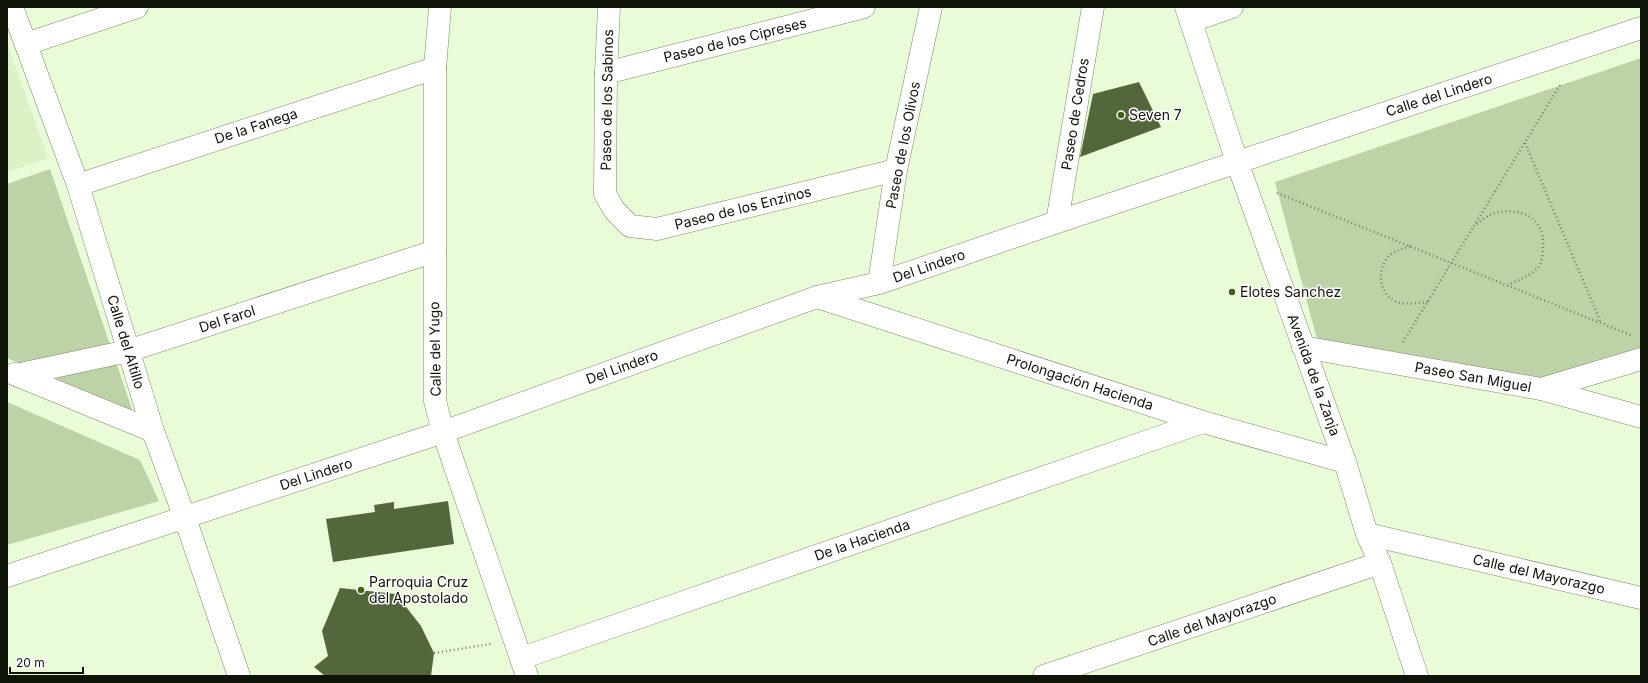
<svg xmlns="http://www.w3.org/2000/svg" width="1648" height="683" font-family="Inter,sans-serif">
  <style>
    .built { fill: #ddf1c7 }
    .green { fill: #bdd2a6 }
    .building { fill: #54673c }
    .lines { fill: none; stroke-linecap: round; stroke-linejoin: round }
    .minor-casing { stroke: #7b8a6a; stroke-width: 23 }
    .path { stroke: #77826b; stroke-width: 2.5; stroke-dasharray: 1 3; stroke-linecap: butt }
    .minor { stroke: #fff; stroke-width: 22 }
    .poi-dot { fill: #446113; stroke: #fff; stroke-width: 1.5 }
    .labels { text-anchor: middle; stroke-width: 3; stroke-linejoin: round; paint-order: stroke }
    .street-label { font-size: 14px; fill: #0e1408; stroke: #fff }
    .poi-label { font-size: 14px; fill: #0e1408; stroke: #fff; text-anchor: start }
  </style>
  <rect width="100%" height="100%" fill="#eafbd8"/>
  <polygon class="built" points="7,43 48,158 7,172"/>
  <g class="green">
    <polygon points="1641,58 1641,351 1536,385 1318,343 1275,182"/>
    <polygon points="50,169 133,412 7,358 7,184"/>
    <polygon points="7,402 140,460 159,501 7,545"/>
  </g>
  <g class="building">
    <polygon points="1139,82 1161,127 1080,157 1093,94"/>
    <polygon points="448,501 454,544 333,562 326,519 375,512 374,505 394,502 394,509"/>
    <polygon points="340,588 396,594 421,626 434,653 431,676 325,676 314,667 328,656 322,631"/>
  </g>
  <g class="lines">
    <g class="minor-casing">
      <g id="minor">
        <polyline points="12,7 78,185 153,431 185,518 239,676"/>
        <polyline points="440,7 435,68 435,401 443,432 527,676"/>
        <polyline points="609,7 606,73 605,194 615,211 630,226 657,229 896,170"/>
        <polyline points="1186,7 1237,162 1345,462 1367,534 1380,563 1417,676"/>
        <polyline points="1191,21 1232,7"/>
        <polyline points="26,44 137,7"/>
        <polyline points="606,73 864,7"/>
        <polyline points="78,185 435,68"/>
        <polyline points="1057,222 1093,7"/>
        <polyline points="879,283 896,170 931,7"/>
        <polyline points="817,297 1203,422 1345,462"/>
        <polyline points="1303,347 1541,389 1641,417"/>
        <polyline points="14,374 153,431"/>
        <polyline points="16,375 128,351 435,251"/>
        <polyline points="1541,389 1641,359"/>
        <polyline points="1367,534 1641,598"/>
        <polyline points="7,576 443,432 817,297 879,283 1057,222 1641,28"/>
        <polyline points="522,658 1203,422"/>
        <polyline points="1044,676 1380,563"/>
      </g>
    </g>
    <g class="path">
      <polyline points="1525,143 1601,323"/>
      <polyline points="1277,193 1633,336"/>
      <path d="M1477,224c6,-5 14,-11 21,-12 24,-4 46,6 45,33 0,6 0,15 -4,21 -7,10 -21,14 -31,19"/>
      <path d="M1410,246c-7,3 -14,4 -20,9 -14,13 -12,40 7,47 9,3 21,1 31,0"/>
      <polyline points="1403,342 1560,85"/>
      <polyline points="434,653 491,644"/>
    </g>
    <use href="#minor" class="minor"/>
  </g>
  <g class="poi-dot">
    <circle cx="1121" cy="115" r="4"/>
    <circle cx="1232" cy="292" r="4"/>
    <circle cx="361" cy="590" r="4"/>
  </g>
  <g class="labels">
    <g class="street-label">
      <text transform="translate(735 40) rotate(-14)" y="5">Paseo de los Cipreses</text>
      <text transform="translate(1439 95) rotate(-18)" y="5">Calle del Lindero</text>
      <text transform="translate(607 100) rotate(-89)" y="5">Paseo de los Sabinos</text>
      <text transform="translate(1075 114) rotate(-81)" y="5">Paseo de Cedros</text>
      <text transform="translate(256 126) rotate(-18)" y="5">De la Fanega</text>
      <text transform="translate(903 145) rotate(-79)" y="5">Paseo de los Olivos</text>
      <text transform="translate(743 208) rotate(-14)" y="5">Paseo de los Enzinos</text>
      <text transform="translate(929 266) rotate(-19)" y="5">Del Lindero</text>
      <text transform="translate(227 319) rotate(-18)" y="5">Del Farol</text>
      <text transform="translate(126 342) rotate(73)" y="5">Calle del Altillo</text>
      <text transform="translate(435 349) rotate(-91)" y="5">Calle del Yugo</text>
      <text transform="translate(622 367) rotate(-20)" y="5">Del Lindero</text>
      <text transform="translate(1314 375) rotate(70)" y="5">Avenida de la Zanja</text>
      <text transform="translate(1473 377) rotate(10)" y="5">Paseo San Miguel</text>
      <text transform="translate(1080 382) rotate(18)" y="5">Prolongación Hacienda</text>
      <text transform="translate(316 474) rotate(-18)" y="5">Del Lindero</text>
      <text transform="translate(862 540) rotate(-19)" y="5">De la Hacienda</text>
      <text transform="translate(1539 574) rotate(13)" y="5">Calle del Mayorazgo</text>
      <text transform="translate(1212 620) rotate(-19)" y="5">Calle del Mayorazgo</text>
    </g>
    <g class="poi-label">
      <text x="1129" y="120">Seven 7</text>
      <text x="1240" y="297">Elotes Sanchez</text>
      <text x="369" y="587">Parroquia Cruz<tspan x="369" dy="16">del Apostolado</tspan></text>
    </g>
  </g>
  <rect width="1648" height="683" fill="none" stroke="#0e1408" stroke-width="16"/>
  <path d="M10 667v6h73v-6" fill="none" stroke="#0e1408" stroke-width="2"/>
  <text x="16" y="667" font-size="12" fill="#0e1408" stroke="#ffffff" stroke-width="3" paint-order="stroke">20 m</text>
</svg>
